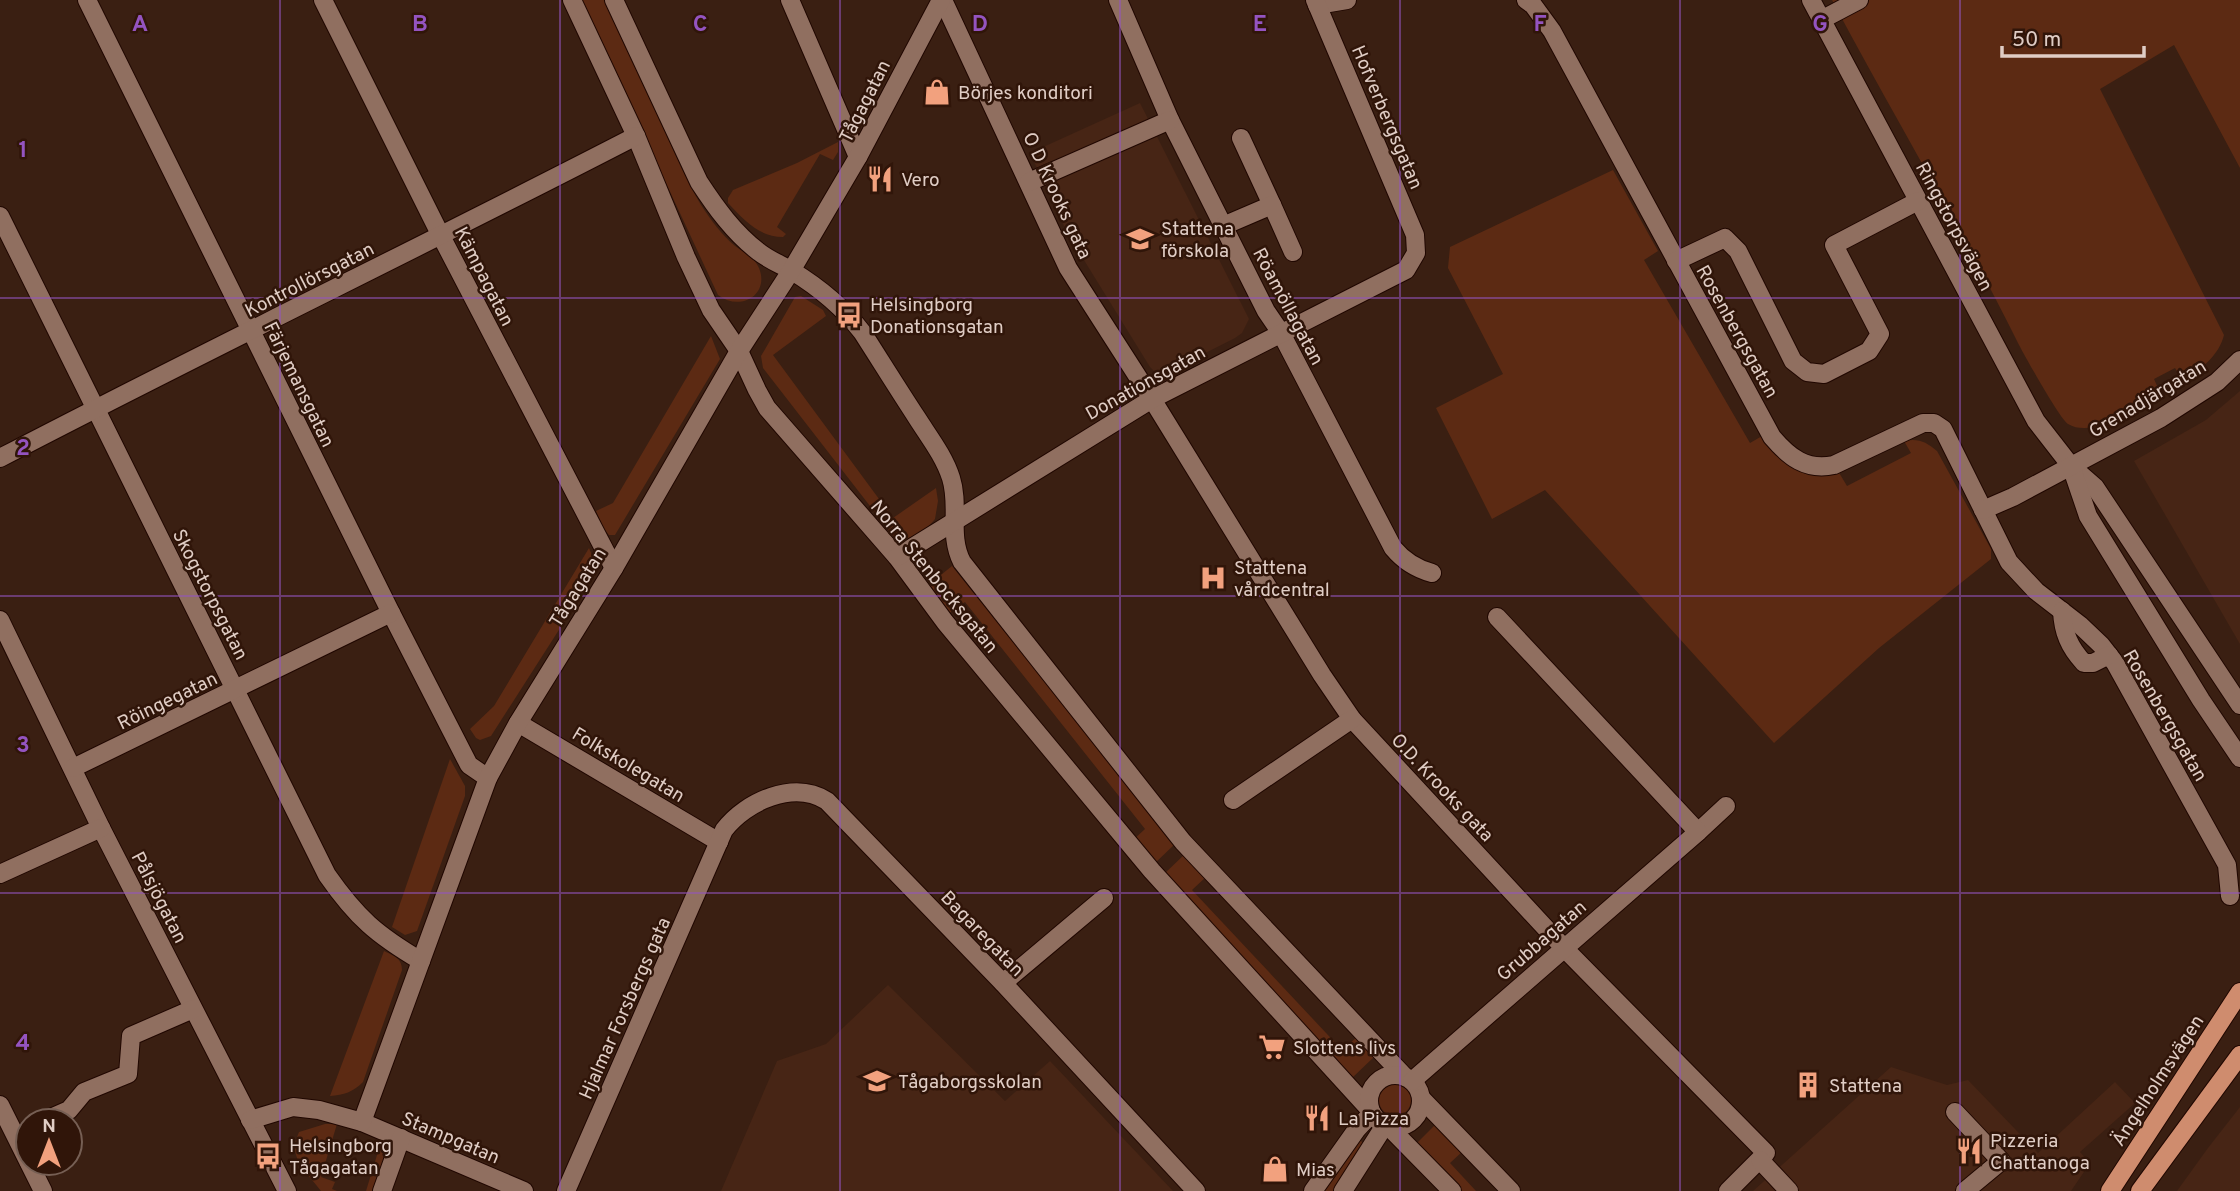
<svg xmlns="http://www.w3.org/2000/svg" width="2240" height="1191" font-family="Overpass,sans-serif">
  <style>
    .built { fill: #472515 }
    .green { fill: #5c2a13 }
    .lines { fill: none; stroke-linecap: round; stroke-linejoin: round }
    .minor-casing { stroke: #200700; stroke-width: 20 }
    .major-casing { stroke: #200700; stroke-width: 20 }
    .minor { stroke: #906f60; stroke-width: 18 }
    .major { stroke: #cf8c6e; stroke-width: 18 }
    .grid { fill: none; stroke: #9454c0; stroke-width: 2; stroke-opacity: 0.55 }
    .labels { text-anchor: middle; stroke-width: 5; stroke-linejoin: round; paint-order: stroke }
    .poi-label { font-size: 19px; fill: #e0cdc5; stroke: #301509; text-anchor: start }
    .street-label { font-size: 19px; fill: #e0cdc5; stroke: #301509 }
    .grid-label { font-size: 23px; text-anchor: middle; font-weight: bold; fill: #9454c0; stroke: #301509; stroke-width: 5; stroke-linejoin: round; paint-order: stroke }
  </style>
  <rect width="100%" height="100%" fill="#3a1f12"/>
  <g class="built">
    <polygon points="1140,103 1249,319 1242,333 1235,338 1164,374 1155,372 1150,367 1079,252 1064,226 1030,153"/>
    <polygon points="2240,391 2240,644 2134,461 2206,420"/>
    <polygon points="888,985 1005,1101 1050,1061 1173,1191 721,1191 777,1061 826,1044"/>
    <polygon points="1891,1067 1947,1085 1968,1080 2038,1153 2115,1082 2135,1103 2080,1152 2090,1163 2071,1191 1753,1191"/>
    <polygon points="2240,1107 2240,1191 2177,1191 2208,1148"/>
  </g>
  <g class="green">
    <path d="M581,0h23c20,42 39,85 59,127 12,26 23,53 38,78 9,14 21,30 34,41 8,6 20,12 24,22 11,27 -19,44 -41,27z"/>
    <path d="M1832,0h408v168l-66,-123 -74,44 124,246c-5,21 -24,34 -40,47l-9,-14 -21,11 8,18c-22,12 -70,42 -94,27 -8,-5 -44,-69 -50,-81 -58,-117 -125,-228 -186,-343z"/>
    <path d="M838,142v10l-5,8 -13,-6 -43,73 9,7 -3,3c-24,0 -39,-17 -55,-34v-5l5,-8 64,-27z"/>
    <path d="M1613,170l45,81 -14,9 106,183 12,-7 13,19 14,9 49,7 9,15 64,-33 -7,-12c15,-3 22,1 33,10l54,98v10l-112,89 -105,95 -229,-253 -53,29 -56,-111 67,-34 -55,-106 2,-21z"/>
    <path d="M801,296l22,14 3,6 -53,39 120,163 43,-30 2,13 -3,18c-9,11 -27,25 -41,18l-131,-169 -2,-12 3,-5 31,-54z"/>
    <polygon points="711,336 720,359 615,535 609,535 604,529 596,511 613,503"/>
    <polygon points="589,548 596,565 596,572 491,736 480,740 476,738 470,729 494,706"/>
    <polygon points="952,566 1153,818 1176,843 1153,865 1132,841 1145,829 965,602 948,614 926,587"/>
    <polygon points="450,759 465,786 465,796 417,931 405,935 392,927"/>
    <polygon points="1186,853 1207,876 1192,890 1342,1050 1357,1037 1375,1056 1352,1078 1163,875"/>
    <path d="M384,951c10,5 18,7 18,19l-39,112c-10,10 -19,13 -33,14z"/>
    <circle cx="1395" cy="1100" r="16"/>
    <polygon points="1438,1122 1464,1150 1450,1163 1476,1191 1459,1191 1415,1145"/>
    <path d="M325,1124h12l-16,53 14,5 -3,7 5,2h-16c-16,-21 -34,-33 -22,-59z"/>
    <polygon points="1358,1138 1365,1145 1336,1191 1323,1191"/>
    <polygon points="381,1142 389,1147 374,1191 366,1191"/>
  </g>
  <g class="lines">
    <g class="minor-casing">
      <g id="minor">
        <polyline points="87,0 391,613 469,765 488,778"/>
        <polyline points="323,0 441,236 614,568"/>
        <polyline points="572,0 636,136 686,257 711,310 739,351 757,390 767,408 897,557 945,622 1152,871 1370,1110"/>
        <path d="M614,0l85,182c17,26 35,51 60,70 10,8 23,13 33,19 28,17 50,35 70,61 18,28 36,57 55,86 12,19 27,38 34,60 9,28 -3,57 11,84l221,280 222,235"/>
        <polyline points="790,0 858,157"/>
        <polyline points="943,0 1068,268 1152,399 1322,675 1352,719 1564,948 1766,1153 1728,1191"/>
        <path d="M1118,0l52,120 96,191 15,22 112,215c10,12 24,21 39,25"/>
        <path d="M1526,0l7,5 19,26 220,406c17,20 34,34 62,28l89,-42h11l9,6 66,133 27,29 44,34 21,20 14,18 112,202 3,31"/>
        <polyline points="1811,0 2036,421 2071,466 2095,487 2240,705"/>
        <polyline points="1317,5 1347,0"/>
        <polyline points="1821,20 1859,0"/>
        <polyline points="1241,138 1272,205"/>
        <polyline points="1029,182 1170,120"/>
        <path d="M0,216l327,659c30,43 50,60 94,86"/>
        <polyline points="1223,226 1272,205 1293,252"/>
        <polyline points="1676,261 1725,238 1738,251 1793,361 1807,372 1824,374 1869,351 1880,334 1834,245 1918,201"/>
        <path d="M0,458c211,-110 425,-213 636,-322"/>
        <polyline points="2071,466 2088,516 2201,700 2240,758"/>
        <polyline points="1983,510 2013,497 2161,418 2217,382 2240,360"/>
        <polyline points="897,557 1152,399 1406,270 1416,253 1415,235 1315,0"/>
        <path d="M2062,611c1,21 7,36 22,52h9l16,-8"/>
        <polyline points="0,620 101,828 287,1191"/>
        <polyline points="518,723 719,842"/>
        <polyline points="73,768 391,613"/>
        <polyline points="1233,800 1352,719"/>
        <polyline points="1698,832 1726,806"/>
        <polyline points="0,874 101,828"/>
        <polyline points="1003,983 1104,898"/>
        <circle cx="1395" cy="1101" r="26"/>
        <polyline points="1412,1081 1698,832 1497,617"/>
        <polyline points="1421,1098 1511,1191"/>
        <polyline points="0,1105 28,1161"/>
        <polyline points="1955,1112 2001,1161 1965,1191"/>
        <polyline points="250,1120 293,1107 319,1110 362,1122 524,1191"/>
        <polyline points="44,1121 69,1110 84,1092 128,1074 131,1036 193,1009"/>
        <polyline points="362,1122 488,778 518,723 614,568 739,351 791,271 858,157 941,0"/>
        <polyline points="1389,1127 1452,1191"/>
        <polyline points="1760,1160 1789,1191"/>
        <polyline points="29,1163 43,1191"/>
        <polyline points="382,1191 401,1138"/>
        <path d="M566,1191l158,-361c22,-29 70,-50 103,-29l176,182 193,208"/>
        <polyline points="1313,1191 1357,1129 1372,1113"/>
        <polyline points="1343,1191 1385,1125"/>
      </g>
    </g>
    <g class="major-casing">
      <g id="major">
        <polyline points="2110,1191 2240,992"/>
        <polyline points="2140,1191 2240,1055"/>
      </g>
    </g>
    <use href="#minor" class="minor"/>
    <use href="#major" class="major"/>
  </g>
  <path class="grid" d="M280,0v1191M560,0v1191M840,0v1191M1120,0v1191M1400,0v1191M1680,0v1191M1960,0v1191M0,298h2240M0,596h2240M0,893h2240"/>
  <defs>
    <g id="shop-bare" transform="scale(2.1)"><path d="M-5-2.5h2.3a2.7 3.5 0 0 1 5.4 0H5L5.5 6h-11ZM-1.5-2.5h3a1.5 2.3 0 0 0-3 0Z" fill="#f2a17e" stroke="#301509" stroke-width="2.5" paint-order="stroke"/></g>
    <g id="restaurant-bare" transform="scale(2.1)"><path d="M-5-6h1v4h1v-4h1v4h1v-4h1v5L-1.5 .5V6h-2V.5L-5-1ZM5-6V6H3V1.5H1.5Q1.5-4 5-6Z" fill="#f2a17e" stroke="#301509" stroke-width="2.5" paint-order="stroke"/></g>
    <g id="school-bare" transform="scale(2.1)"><path d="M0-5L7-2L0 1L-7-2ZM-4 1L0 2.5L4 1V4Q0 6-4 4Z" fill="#f2a17e" stroke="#301509" stroke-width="2.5" paint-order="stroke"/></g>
    <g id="bus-bare" transform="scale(2.1)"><path d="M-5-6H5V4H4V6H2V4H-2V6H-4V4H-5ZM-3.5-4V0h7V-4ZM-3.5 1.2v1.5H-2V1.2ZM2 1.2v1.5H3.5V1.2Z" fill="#f2a17e" stroke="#301509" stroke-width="2.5" paint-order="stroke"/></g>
    <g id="hospital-bare" transform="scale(2.1)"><path d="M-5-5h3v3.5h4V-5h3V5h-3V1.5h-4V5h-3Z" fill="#f2a17e" stroke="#301509" stroke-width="2.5" paint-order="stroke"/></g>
    <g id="supermarket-bare" transform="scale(2.1)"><path d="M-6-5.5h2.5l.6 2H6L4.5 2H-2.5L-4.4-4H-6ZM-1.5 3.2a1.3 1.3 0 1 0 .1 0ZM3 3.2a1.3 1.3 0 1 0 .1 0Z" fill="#f2a17e" stroke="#301509" stroke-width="2.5" paint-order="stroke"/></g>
    <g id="building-bare" transform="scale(2.1)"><path d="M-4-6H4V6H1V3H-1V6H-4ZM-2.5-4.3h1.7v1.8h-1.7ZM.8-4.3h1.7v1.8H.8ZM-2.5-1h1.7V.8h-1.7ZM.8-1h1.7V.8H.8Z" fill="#f2a17e" stroke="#301509" stroke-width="2.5" paint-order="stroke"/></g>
  </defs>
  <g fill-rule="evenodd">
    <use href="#shop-bare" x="937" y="92"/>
    <use href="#restaurant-bare" x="880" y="179"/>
    <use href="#school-bare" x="1140" y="239"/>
    <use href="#bus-bare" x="849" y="315"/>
    <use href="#hospital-bare" x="1213" y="578"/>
    <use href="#supermarket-bare" x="1272" y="1047"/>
    <use href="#school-bare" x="877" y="1081"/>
    <use href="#building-bare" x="1808" y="1085"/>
    <use href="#restaurant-bare" x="1317" y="1118"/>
    <use href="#restaurant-bare" x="1969" y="1151"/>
    <use href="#bus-bare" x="268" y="1156"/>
    <use href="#shop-bare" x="1275" y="1169"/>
  </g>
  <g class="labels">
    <g class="poi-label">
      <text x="958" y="99">Börjes konditori</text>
      <text x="901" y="186">Vero</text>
      <text x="1161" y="235">Stattena<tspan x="1161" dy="22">förskola</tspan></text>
      <text x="870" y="311">Helsingborg<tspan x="870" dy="22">Donationsgatan</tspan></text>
      <text x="1234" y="574">Stattena<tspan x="1234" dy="22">vårdcentral</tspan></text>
      <text x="1293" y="1054">Slottens livs</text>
      <text x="898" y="1088">Tågaborgsskolan</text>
      <text x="1829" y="1092">Stattena</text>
      <text x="1338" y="1125">La Pizza</text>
      <text x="1990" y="1147">Pizzeria<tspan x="1990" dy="22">Chattanoga</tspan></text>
      <text x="289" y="1152">Helsingborg<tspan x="289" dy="22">Tågagatan</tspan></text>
      <text x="1296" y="1176">Mias</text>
    </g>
    <g class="street-label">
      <text transform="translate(864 101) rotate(-63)" y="7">Tågagatan</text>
      <text transform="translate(1388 117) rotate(67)" y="7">Hofverbergsgatan</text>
      <text transform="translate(1058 195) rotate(65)" y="7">O D Krooks gata</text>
      <text transform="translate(1955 226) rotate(62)" y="7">Ringstorpsvägen</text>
      <text transform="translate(485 276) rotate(63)" y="7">Kämpagatan</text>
      <text transform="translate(309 279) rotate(-27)" y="7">Kontrollörsgatan</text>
      <text transform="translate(1289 306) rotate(62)" y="7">Röamöllagatan</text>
      <text transform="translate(1738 331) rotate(61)" y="7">Rosenbergsgatan</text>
      <text transform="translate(1145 382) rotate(-29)" y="7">Donationsgatan</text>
      <text transform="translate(300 384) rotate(64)" y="7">Färjemansgatan</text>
      <text transform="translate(2147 398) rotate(-31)" y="7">Grenadjärgatan</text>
      <text transform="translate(935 576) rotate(51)" y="7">Norra Stenbocksgatan</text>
      <text transform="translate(577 587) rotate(-58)" y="7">Tågagatan</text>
      <text transform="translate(211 594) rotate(63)" y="7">Skogstorpsgatan</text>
      <text transform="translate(167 700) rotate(-26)" y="7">Röingegatan</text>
      <text transform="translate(2166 715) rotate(60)" y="7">Rosenbergsgatan</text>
      <text transform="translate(629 764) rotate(31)" y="7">Folkskolegatan</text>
      <text transform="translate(1443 787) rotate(47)" y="7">O.D. Krooks gata</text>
      <text transform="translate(160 897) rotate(63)" y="7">Pålsjögatan</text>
      <text transform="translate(983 933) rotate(46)" y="7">Bagaregatan</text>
      <text transform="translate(1541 940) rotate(-41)" y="7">Grubbagatan</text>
      <text transform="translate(624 1008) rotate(-66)" y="7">Hjalmar Forsbergs gata</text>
      <text transform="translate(2157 1080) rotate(-57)" y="7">Ängelholmsvägen</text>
      <text transform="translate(451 1137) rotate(23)" y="7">Stampgatan</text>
    </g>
  </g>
  <g class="grid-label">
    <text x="140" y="31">A</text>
    <text x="420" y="31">B</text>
    <text x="700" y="31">C</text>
    <text x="980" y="31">D</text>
    <text x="1260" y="31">E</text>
    <text x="1540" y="31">F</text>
    <text x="1820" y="31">G</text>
    <text x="23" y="157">1</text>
    <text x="23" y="455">2</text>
    <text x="23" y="752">3</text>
    <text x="23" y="1050">4</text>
  </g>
  <g transform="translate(49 1142)"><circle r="33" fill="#301509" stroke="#765f54" stroke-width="2"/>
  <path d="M0-5L12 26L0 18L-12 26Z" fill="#f2a17e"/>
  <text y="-10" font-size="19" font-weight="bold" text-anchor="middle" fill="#e0cdc5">N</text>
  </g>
  <path d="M2002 46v10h142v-10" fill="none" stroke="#e0cdc5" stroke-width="3.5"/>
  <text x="2012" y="46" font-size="21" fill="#e0cdc5" stroke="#301509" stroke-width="5" paint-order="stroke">50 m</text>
</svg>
